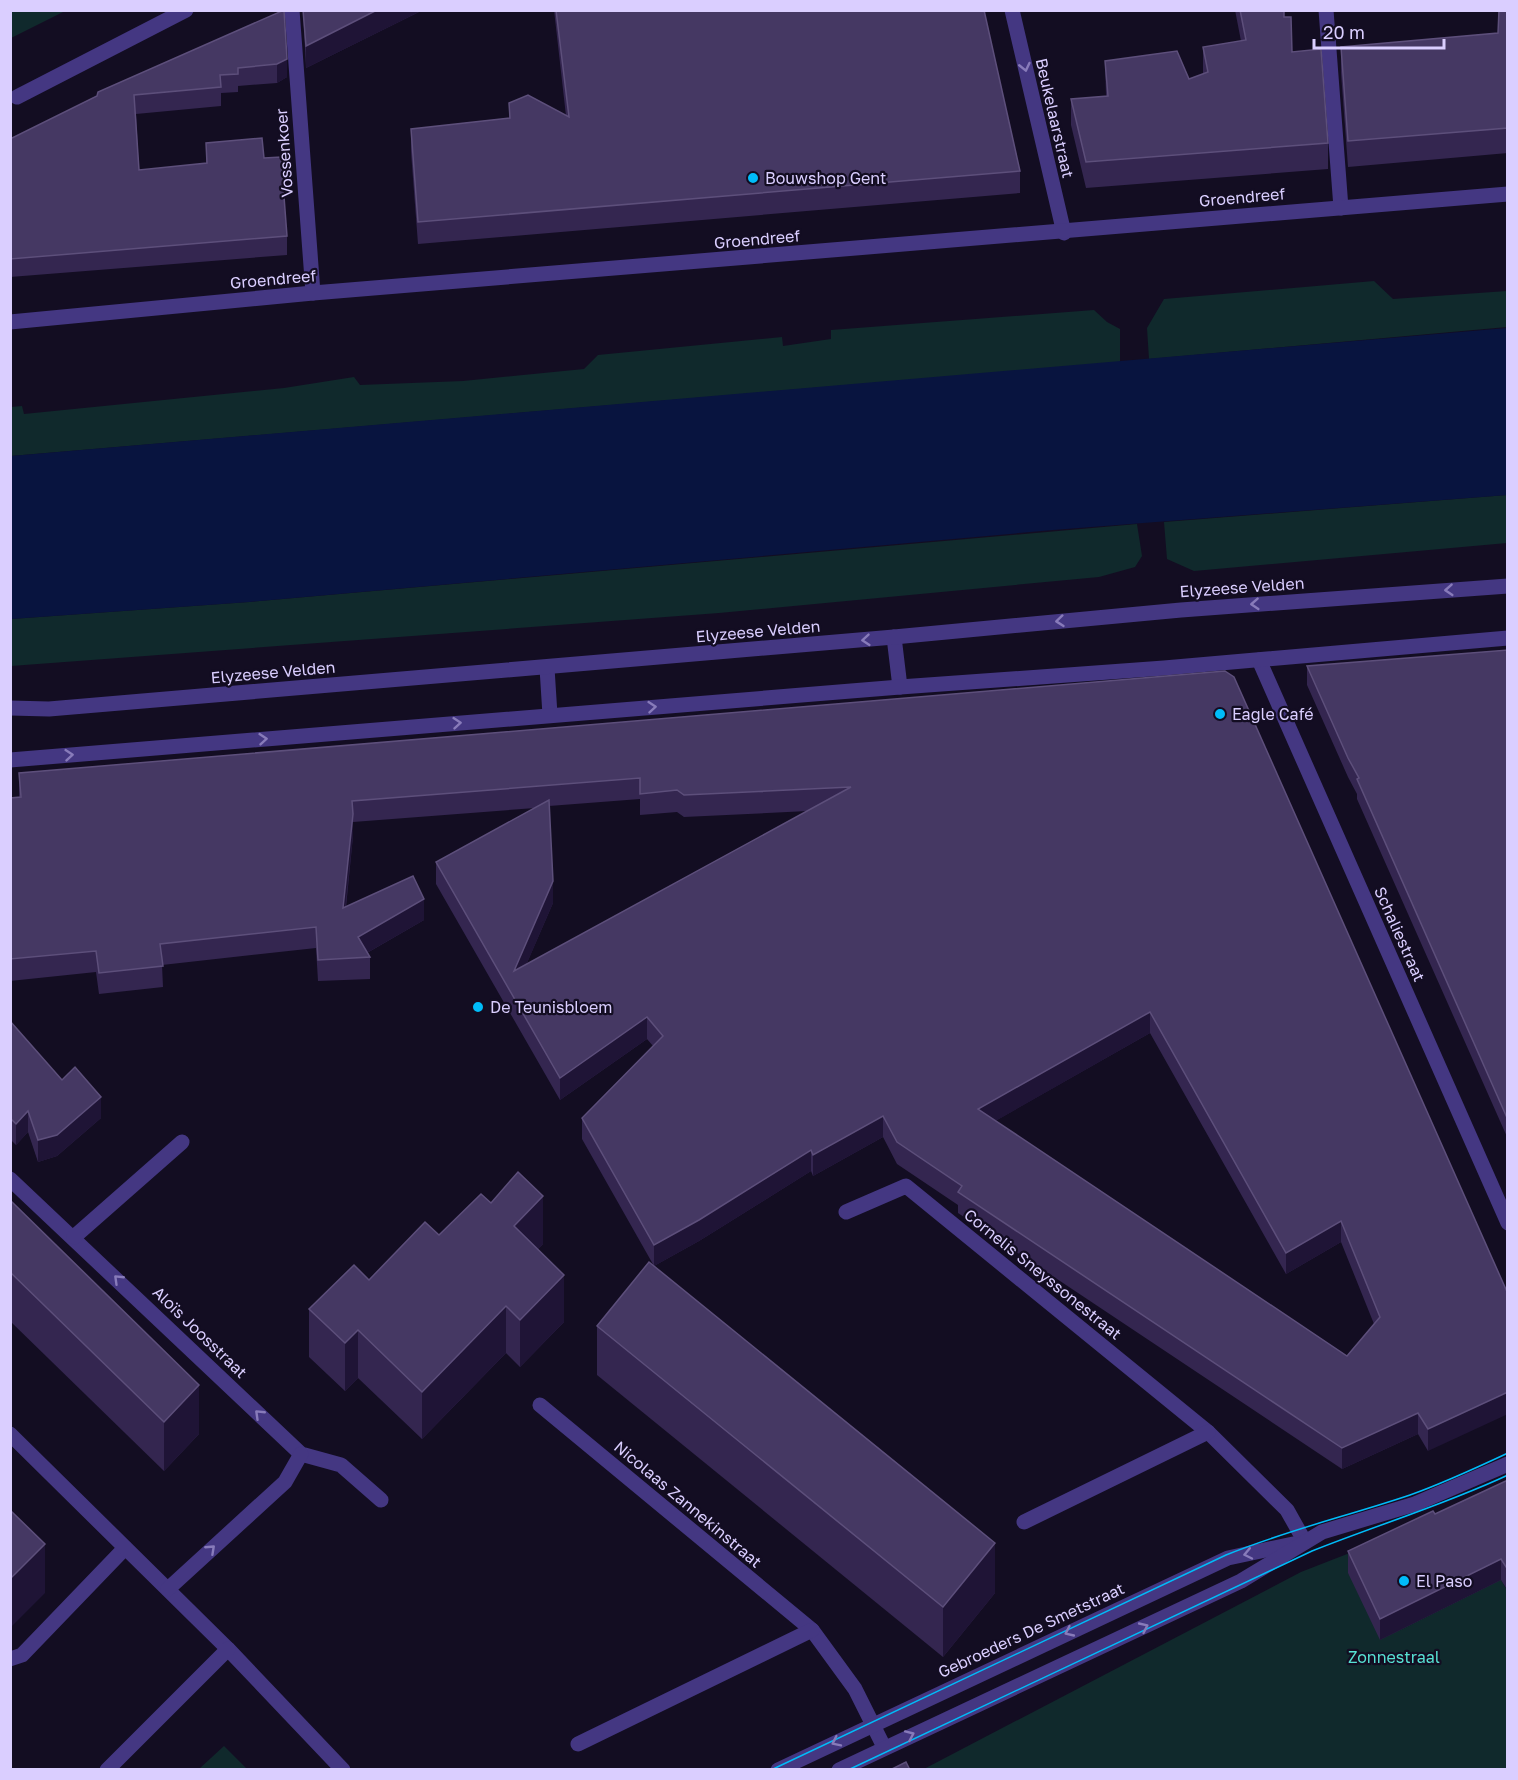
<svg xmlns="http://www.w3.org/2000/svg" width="1518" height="1780" font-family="'Golos Text',sans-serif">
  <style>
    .green { fill: #10292c }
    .water { fill: #08143f }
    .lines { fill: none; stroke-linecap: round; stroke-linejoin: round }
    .service { stroke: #443782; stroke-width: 15 }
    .pedestrian { stroke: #443782; stroke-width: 15 }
    .minor { stroke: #443782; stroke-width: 15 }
    .tertiary { stroke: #443782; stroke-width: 15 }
    .tram { stroke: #00bcf9; stroke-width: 1.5 }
    .wall { fill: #342650; fill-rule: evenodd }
    .shaded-wall { fill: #1f1436 }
    .building { fill: #453863; stroke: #5d4f7b; stroke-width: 1.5; fill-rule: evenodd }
    .oneway { stroke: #887bba }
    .poi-dot { fill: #00bcf9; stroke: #130d22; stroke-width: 2 }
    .labels { text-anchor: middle; stroke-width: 4.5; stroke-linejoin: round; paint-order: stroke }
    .street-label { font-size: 16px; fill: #daceff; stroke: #130d22 }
    .poi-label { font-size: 16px; fill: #daceff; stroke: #130d22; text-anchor: start }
    .park-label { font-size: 16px; fill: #57e1d3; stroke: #130d22 }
  </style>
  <rect width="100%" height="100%" fill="#130d22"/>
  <g class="green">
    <polygon points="11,10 65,10 65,11 11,38"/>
    <polygon points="1374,281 1393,299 1507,291 1507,327 1149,359 1147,328 1164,299"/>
    <polygon points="1094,310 1107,322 1120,329 1120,362 11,456 11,407 22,406 24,414 284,388 354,377 360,385 463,381 584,369 598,355 782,337 783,346 831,339 831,330"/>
    <polygon points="1507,495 1507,543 1194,571 1167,559 1164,522"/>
    <polygon points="1137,524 1142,556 1135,567 1099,577 719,613 11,666 11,619 249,602"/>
    <polygon points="1460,1510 1507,1590 1507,1769 922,1770 1301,1572"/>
    <polygon points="224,1746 247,1769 199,1769"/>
  </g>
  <polygon class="water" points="1507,328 1507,495 1053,530 249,602 11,619 11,456"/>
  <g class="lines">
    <g class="service">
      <polyline points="1326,10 1341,208"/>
      <polyline points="894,637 900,687"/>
      <polyline points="547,668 550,715"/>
      <polyline points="10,1659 22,1655 125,1548"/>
    </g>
    <polyline class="pedestrian" points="292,10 313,293"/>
    <g class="minor">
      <polyline points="1012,10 1064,233"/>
      <polyline points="17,97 186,10"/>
      <polyline points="10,322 313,293 1508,194"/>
      <polyline points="1259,660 1508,1223"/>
      <polyline points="10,708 49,709 894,637 1181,610 1508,586"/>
      <polyline points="10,760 900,687 1164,668 1508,638"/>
      <polyline points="10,1179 301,1454 341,1465 381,1500"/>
      <polyline points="846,1212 906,1186 1208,1432 1287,1510 1305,1542"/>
      <polyline points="74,1237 182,1142"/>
      <polyline points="540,1405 812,1630 855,1689 884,1747"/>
      <polyline points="10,1434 228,1649 343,1770"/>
      <polyline points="1024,1522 1208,1432"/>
      <polyline points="168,1589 285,1482 301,1454"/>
      <polyline points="578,1744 812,1630"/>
      <polyline points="107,1770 228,1649"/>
    </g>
    <g class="tertiary">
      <polyline points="778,1770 1228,1558 1293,1544"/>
      <polyline points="839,1770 1241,1581 1322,1532 1415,1504 1508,1464"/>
    </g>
    <g class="tram">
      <path d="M771,1770l455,-215c61,-25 122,-39 184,-60 34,-12 66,-27 98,-42"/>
      <path d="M848,1770l464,-219c65,-26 132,-46 196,-76"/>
    </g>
  </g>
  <g class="wall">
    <polygon points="284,10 287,77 277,83 238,86 238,92 221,93 221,106 136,114 139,170 206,164 206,143 264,158 287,236 287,255 10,277 10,139"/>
    <polygon points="303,10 423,10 306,68"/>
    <polygon points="554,10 984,10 1020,171 1020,193 418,244 411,152 411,129 509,118 509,103 566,116"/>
    <polygon points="1235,10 1284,10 1284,17 1292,52 1328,143 1328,169 1086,188 1071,125 1071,99 1106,96 1105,61 1189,79 1203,74 1203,47 1241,41"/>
    <polygon points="1508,10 1508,153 1348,167 1341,73 1341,47 1498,33"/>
    <polygon points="1508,650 1508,1139 1357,799 1357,794 1348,777 1307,685 1307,666"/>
    <path d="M1225,671l283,623 -80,157 -10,-17 -76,35 -384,-256v-8l-61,-41 -14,-27 -70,39 -2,-5 -112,70 -45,25 -72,-127v-21l71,-72 -6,-7 -87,61 -124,-216v-22l99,-54 -182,14v14l-7,71 78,13 -57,33 3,4v22l-52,2 -2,-33 -154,17 1,22 -64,7 -3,-22 -86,9v-183l9,-1v-24zM640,799v16l37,-3 7,5 124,-6 -282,154 27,-62 -4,-97zM1150,1033l136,241 55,-32 33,82 -27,32 -352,-235z"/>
    <polygon points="10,1021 62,1080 101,1118 57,1156 38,1162 28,1132 16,1145 10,1139"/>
    <polygon points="10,1200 199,1434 164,1471 10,1321"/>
    <polygon points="491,1203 543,1244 538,1249 564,1322 520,1367 506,1353 422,1439 358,1378 345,1391 309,1357 309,1309 369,1280"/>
    <polygon points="597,1326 995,1593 943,1657 597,1375"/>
    <polygon points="1508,1480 1508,1591 1501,1580 1380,1640 1348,1573 1348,1551 1435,1514"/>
  </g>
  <g class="shaded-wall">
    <polygon points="377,10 423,10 306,68 306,46"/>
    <polygon points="287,59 287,77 277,83 277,64"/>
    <polygon points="353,814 353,836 343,929 343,908"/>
    <polygon points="553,881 553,903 514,993 514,971"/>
    <polygon points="424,899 424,920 358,958 358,937"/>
    <polygon points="1150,1012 1150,1033 978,1131 978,1109"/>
    <polygon points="647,1017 647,1039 560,1100 560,1078"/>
    <polygon points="101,1097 101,1118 57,1156 38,1162 38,1140"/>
    <polygon points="28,1111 28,1132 16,1145 16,1124"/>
    <polygon points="883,1116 883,1137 813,1176 813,1155"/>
    <polygon points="811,1150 811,1171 699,1241 654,1266 654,1245"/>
    <polygon points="543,1196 543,1244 514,1274 514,1226"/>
    <polygon points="1341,1221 1341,1242 1286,1274 1286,1253"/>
    <polygon points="564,1275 564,1322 520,1367 520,1320"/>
    <polygon points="506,1306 506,1353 422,1439 422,1392"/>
    <polygon points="358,1330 358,1378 345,1391 345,1343"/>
    <polygon points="199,1385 199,1434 164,1471 164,1422"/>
    <polygon points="1508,1392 1508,1414 1428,1451 1428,1429"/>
    <polygon points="1418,1413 1418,1434 1342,1469 1342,1448"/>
    <polygon points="995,1543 995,1593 943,1657 943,1607"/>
    <polygon points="45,1544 45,1593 10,1628 10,1579"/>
    <polygon points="1501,1559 1501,1580 1380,1640 1380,1619"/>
  </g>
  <g class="building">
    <polygon points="284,10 287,59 277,64 238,68 238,74 220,75 221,87 134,95 139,170 207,163 206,143 262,138 264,158 281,157 287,236 10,259 10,139 97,96 98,92"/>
    <polygon points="303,10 377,10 306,46"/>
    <polygon points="556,10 984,10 1020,171 418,222 411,129 510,118 509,103 528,95 569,117"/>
    <polygon points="1240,10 1284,10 1284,17 1291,17 1292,52 1321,49 1328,143 1086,162 1071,99 1108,96 1105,61 1177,51 1189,79 1208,72 1203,47 1246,40"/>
    <polygon points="1499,10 1508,10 1508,128 1348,141 1341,47 1498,33"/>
    <polygon points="1508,650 1508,1120 1357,779 1359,778 1348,758 1307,666"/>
    <path d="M1225,671l9,6 274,617v98l-80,37 -10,-16 -76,35 -384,-256 4,-6 -65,-44 -14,-26 -70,39 -2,-5 -112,70 -45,25 -72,-127 81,-82 -16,-19 -87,61 -124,-216 113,-62 4,81 -39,90 337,-184 -167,8 -7,-5 -37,4v-16l-288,23 1,13 -10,94 70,-32 11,23 -66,38 12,20 -52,3 -2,-33 -156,17 3,22 -64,7 -3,-22 -86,8v-161l11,-1 -2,-24zM1150,1012l136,241 55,-32 39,96 -33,39 -369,-247z"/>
    <polygon points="10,1021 62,1080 75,1067 101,1097 57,1135 38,1140 28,1111 16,1124 10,1118"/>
    <polygon points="518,1172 543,1196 514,1226 564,1275 520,1320 506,1306 422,1392 358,1330 345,1343 309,1309 354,1265 369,1280 425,1222 439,1235 481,1194 491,1203"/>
    <polygon points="10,1200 199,1385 164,1422 10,1272"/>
    <polygon points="649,1262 995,1543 943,1607 597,1326"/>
    <polygon points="1508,1480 1508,1570 1501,1559 1380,1619 1348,1551 1433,1511 1435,1514"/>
    <polygon points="10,1510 45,1544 10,1579"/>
    <polygon points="906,1762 910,1770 890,1770"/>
  </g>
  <defs><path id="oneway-chevron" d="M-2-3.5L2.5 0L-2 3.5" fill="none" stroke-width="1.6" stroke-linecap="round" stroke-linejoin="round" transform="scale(1.5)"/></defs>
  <g class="oneway">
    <use href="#oneway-chevron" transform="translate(1025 67) rotate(77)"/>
    <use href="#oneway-chevron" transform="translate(1449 590) rotate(176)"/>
    <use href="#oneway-chevron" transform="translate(1255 604) rotate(176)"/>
    <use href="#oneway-chevron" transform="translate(1060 621) rotate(174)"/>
    <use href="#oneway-chevron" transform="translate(866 640) rotate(175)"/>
    <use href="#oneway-chevron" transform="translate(652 707) rotate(-5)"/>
    <use href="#oneway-chevron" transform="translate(457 723) rotate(-5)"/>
    <use href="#oneway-chevron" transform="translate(263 739) rotate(-5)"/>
    <use href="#oneway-chevron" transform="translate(69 755) rotate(-5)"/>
    <use href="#oneway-chevron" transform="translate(118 1279) rotate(-136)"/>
    <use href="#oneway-chevron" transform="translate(259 1414) rotate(-136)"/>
    <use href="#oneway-chevron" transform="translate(211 1549) rotate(-43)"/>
    <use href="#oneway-chevron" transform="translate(1248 1554) rotate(168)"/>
    <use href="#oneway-chevron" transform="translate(1144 1627) rotate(-25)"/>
    <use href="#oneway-chevron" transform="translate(1069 1632) rotate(155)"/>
    <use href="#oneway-chevron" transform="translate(910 1735) rotate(-24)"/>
    <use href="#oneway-chevron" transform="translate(836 1742) rotate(154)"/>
  </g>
  <g class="poi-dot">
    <circle cx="753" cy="178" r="6"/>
    <circle cx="1220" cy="714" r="6"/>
    <circle cx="478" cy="1007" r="6"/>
    <circle cx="1404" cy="1581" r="6"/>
  </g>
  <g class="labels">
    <g class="street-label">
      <text transform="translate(1055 118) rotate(77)" y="6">Beukelaarstraat</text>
      <text transform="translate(284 153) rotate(-94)" y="6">Vossenkoer</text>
      <text transform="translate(1242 197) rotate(-5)" y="6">Groendreef</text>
      <text transform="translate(757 239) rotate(-5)" y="6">Groendreef</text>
      <text transform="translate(273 279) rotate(-5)" y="6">Groendreef</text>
      <text transform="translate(1242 587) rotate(-4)" y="6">Elyzeese Velden</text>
      <text transform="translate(758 631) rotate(-5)" y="6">Elyzeese Velden</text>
      <text transform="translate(273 672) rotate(-5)" y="6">Elyzeese Velden</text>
      <text transform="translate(1400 934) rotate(66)" y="6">Schaliestraat</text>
      <text transform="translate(1043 1274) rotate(39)" y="6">Cornelis Sneyssonestraat</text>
      <text transform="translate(200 1332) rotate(44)" y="6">Aloïs Joosstraat</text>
      <text transform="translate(688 1504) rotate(40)" y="6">Nicolaas Zannekinstraat</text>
      <text transform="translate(1031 1630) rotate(-25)" y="6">Gebroeders De Smetstraat</text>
    </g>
    <g class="poi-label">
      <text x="765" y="184">Bouwshop Gent</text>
      <text x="1232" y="720">Eagle Café</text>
      <text x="490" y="1013">De Teunisbloem</text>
      <text x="1416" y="1587">El Paso</text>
    </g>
    <g class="park-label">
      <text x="1394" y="1663">Zonnestraal</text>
    </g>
  </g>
  <rect width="1518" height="1780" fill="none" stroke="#daceff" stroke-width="24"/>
  <path d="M1314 39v9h130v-9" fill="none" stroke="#daceff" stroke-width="3"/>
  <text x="1323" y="39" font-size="18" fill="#daceff" stroke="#130d22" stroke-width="4.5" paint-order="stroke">20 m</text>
</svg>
